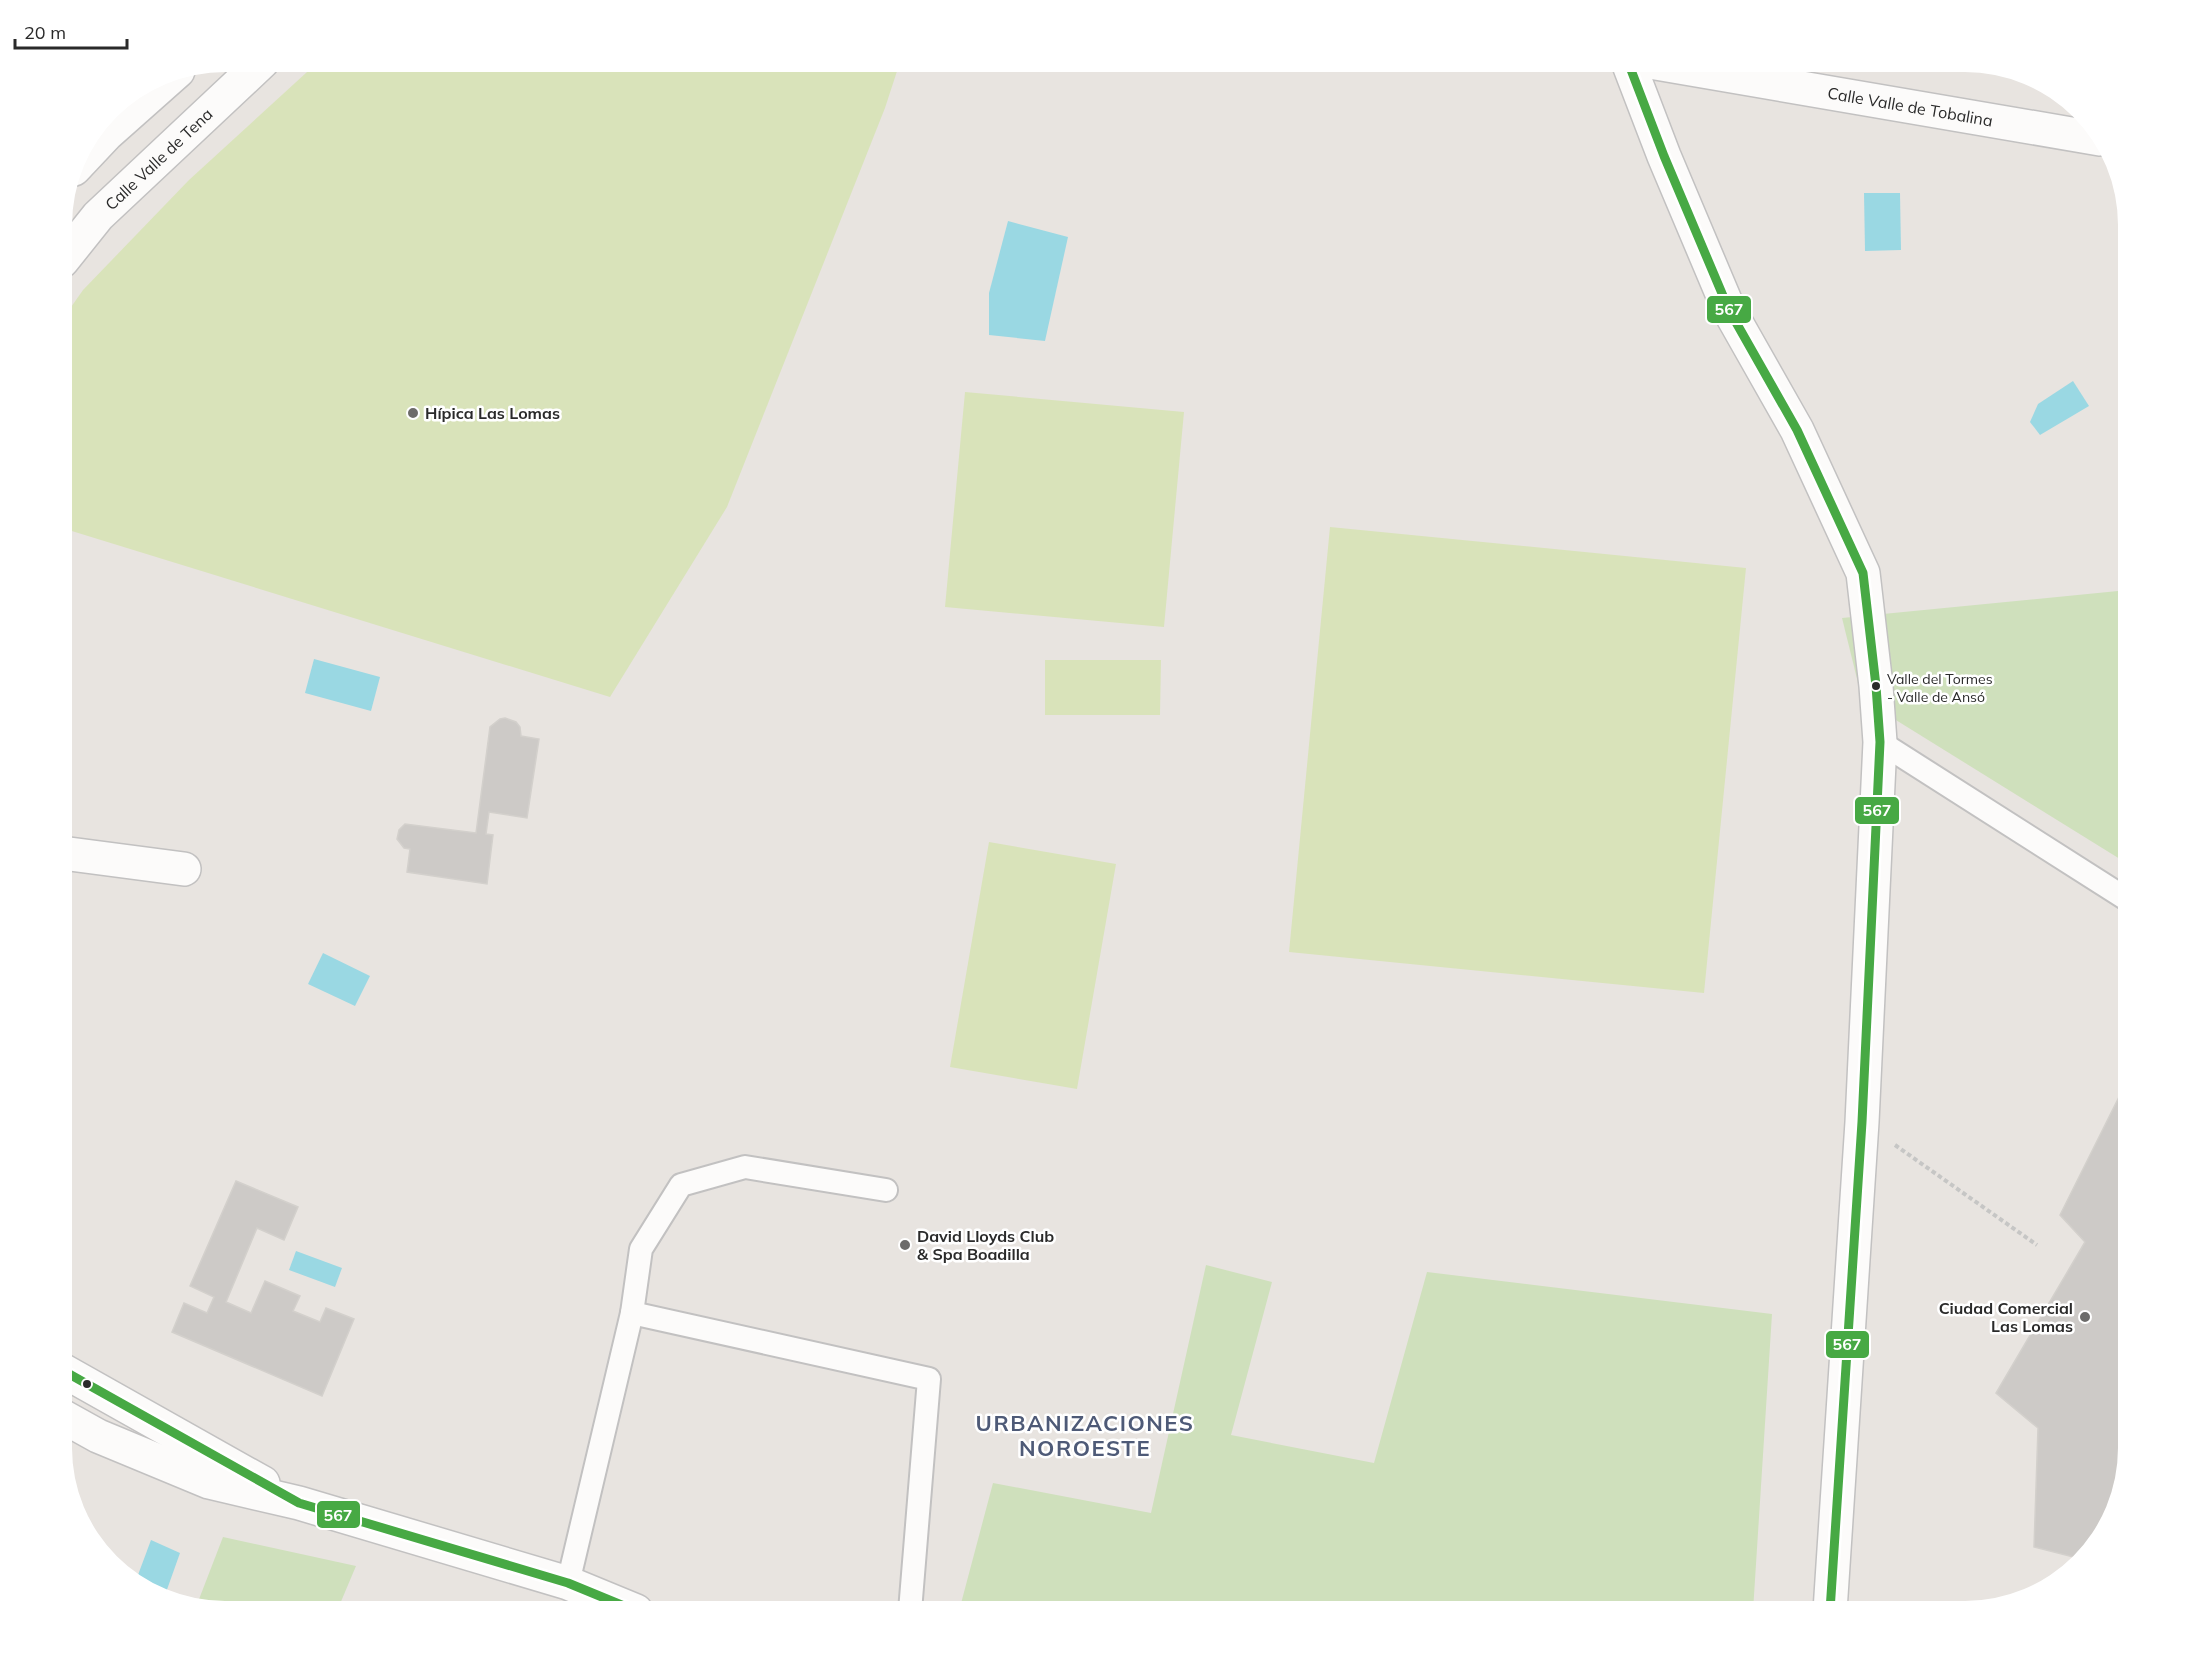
<svg xmlns="http://www.w3.org/2000/svg" width="2190" height="1673" font-family="Mulish,sans-serif">
  <style>
    .green { fill: #cfe0bc }
    .pitch { fill: #d9e3ba }
    .water { fill: #9ad8e3 }
    .building { fill: #cdcac7; stroke: #d3d0cc; stroke-width: 1.5 }
    .lines { fill: none; stroke-linecap: round; stroke-linejoin: round }
    .lane-casing { stroke: #c2c1c1; stroke-width: 26 }
    .street-casing { stroke: #c2c1c1; stroke-width: 36 }
    .path { stroke: #c6c6c5; stroke-width: 4; stroke-dasharray: 4.5 3; stroke-linecap: butt }
    .lane { stroke: #fcfbfa; stroke-width: 22 }
    .street { stroke: #fcfbfa; stroke-width: 33 }
    .bus-1-casing { stroke: #fff; stroke-width: 14 }
    .bus-1 { stroke: #47a944; stroke-width: 9 }
    .poi-dot { fill: #6c6b6a; stroke: #fff; stroke-width: 2 }
    .bus-dot { fill: #2a2a2a; stroke: #fff; stroke-width: 2 }
    .labels { text-anchor: middle; stroke-width: 5; stroke-linejoin: round; paint-order: stroke }
    .bus-label { font-size: 14px; fill: #2a2a2a; stroke: #fff; text-anchor: start }
    .street-label { font-size: 16px; fill: #2a2a2a; stroke: #fff }
    .poi-label { font-size: 16px; font-weight: bold; fill: #2a2a2a; stroke: #fff; text-anchor: start }
    .district-label { font-size: 22px; font-weight: bold; letter-spacing: 1.5px; fill: #4e5a77; stroke: #fff }
    .line-badge { stroke: #fff; stroke-width: 2 }
    .badge-label { font-size: 16px; text-anchor: middle; font-weight: bold; fill: #fff }
  </style>
  <rect width="100%" height="100%" fill="#e8e4e0"/>
  <g class="green">
    <polygon points="2128,590 2128,864 1862,699 1842,618"/>
    <polygon points="1206,1265 1272,1282 1231,1435 1374,1463 1427,1272 1772,1314 1753,1611 959,1611 993,1483 1151,1513"/>
    <polygon points="223,1537 356,1566 337,1611 225,1611 196,1607"/>
  </g>
  <g class="pitch">
    <polygon points="318,62 900,62 885,108 727,507 610,697 62,528 62,320 83,290 189,180"/>
    <polygon points="965,392 1184,412 1164,627 945,607"/>
    <polygon points="1330,527 1746,568 1704,993 1289,952"/>
    <polygon points="1045,660 1161,660 1160,715 1045,715"/>
    <polygon points="989,842 1116,864 1077,1089 950,1067"/>
  </g>
  <g class="water">
    <polygon points="1864,193 1900,193 1901,250 1865,251"/>
    <polygon points="1008,221 1068,237 1045,341 989,335 989,293"/>
    <polygon points="2073,381 2089,406 2040,435 2030,422 2038,404"/>
    <polygon points="314,659 380,677 371,711 305,693"/>
    <polygon points="323,953 370,976 355,1006 308,984"/>
    <polygon points="296,1251 342,1268 335,1287 289,1270"/>
    <polygon points="151,1540 180,1553 164,1598 135,1583"/>
  </g>
  <g class="building">
    <polygon points="505,718 516,722 520,727 521,736 539,739 527,818 489,812 486,834 493,835 487,884 407,872 410,849 404,848 397,839 399,830 405,824 476,833 490,727 500,719"/>
    <polygon points="2121,1093 2128,1099 2128,1448 2120,1501 2095,1548 2081,1559 2034,1547 2038,1428 1996,1393 2085,1242 2060,1215"/>
    <polygon points="236,1181 298,1207 284,1240 257,1228 226,1302 251,1313 265,1281 300,1296 293,1311 320,1322 326,1308 354,1319 322,1396 172,1332 184,1303 207,1313 214,1297 190,1286"/>
  </g>
  <g class="lines">
    <g class="lane-casing">
      <g id="lane">
        <polyline points="1880,742 2128,900"/>
        <polyline points="632,1313 929,1379 910,1611"/>
        <polyline points="568,1583 632,1313 641,1249 681,1185 745,1167 886,1190"/>
      </g>
    </g>
    <g class="street-casing">
      <g id="street">
        <polyline points="1628,62 1664,156 1729,310 1797,430 1863,573 1876,686 1880,742 1862,1122 1830,1611"/>
        <path id="s1" d="M1650,62l450,77"/>
        <polyline points="74,169 107,134 178,71"/>
        <path id="s2" d="M62,261l36,-45 164,-154"/>
        <polyline points="62,853 184,869"/>
        <polyline points="62,1370 263,1483"/>
        <polyline points="62,1416 98,1436 209,1482 299,1503 568,1583 636,1611"/>
      </g>
    </g>
    <polyline class="path" points="1895,1145 2037,1245"/>
    <use href="#lane" class="lane"/>
    <use href="#street" class="street"/>
    <g class="bus-1-casing">
      <g id="bus-1">
        <polyline points="1628,62 1664,156 1729,310 1797,430 1863,573 1876,686 1880,742 1862,1122 1830,1611"/>
        <polyline points="62,1370 299,1503 568,1583 636,1611"/>
      </g>
    </g>
    <use href="#bus-1" class="bus-1"/>
  </g>
  <g class="poi-dot">
    <circle cx="413" cy="413" r="6"/>
    <circle cx="905" cy="1245" r="6"/>
    <circle cx="2085" cy="1317" r="6"/>
  </g>
  <g class="bus-dot">
    <circle cx="1876" cy="686" r="5"/>
    <circle cx="87" cy="1384" r="5"/>
  </g>
  <g class="labels">
    <g class="bus-label">
      <text x="1887" y="684">Valle del Tormes<tspan x="1887" dy="18">- Valle de Ansó</tspan></text>
    </g>
    <g class="street-label">
      <text dy="6" stroke="none"><textPath href="#s1" startOffset="264">Calle Valle de Tobalina</textPath></text>
      <text dy="6" stroke="none"><textPath href="#s2" startOffset="141">Calle Valle de Tena</textPath></text>
    </g>
    <g class="poi-label">
      <text x="425" y="419">Hípica Las Lomas</text>
      <text x="917" y="1242">David Lloyds Club<tspan x="917" dy="18">&amp; Spa Boadilla</tspan></text>
      <text x="2073" y="1314" text-anchor="end">Ciudad Comercial<tspan x="2073" dy="18">Las Lomas</tspan></text>
    </g>
    <g class="district-label">
      <text x="1085" y="1431">URBANIZACIONES<tspan x="1085" dy="25">NOROESTE</tspan></text>
    </g>
  </g>
  <path d="M0 0H2190V1673H0ZM225 72H1965A153 153 0 0 1 2118 225V1448A153 153 0 0 1 1965 1601H225A153 153 0 0 1 72 1448V225A153 153 0 0 1 225 72Z" fill="#fff" fill-rule="evenodd"/>
  <g class="line-badge">
    <rect x="1706" y="295" width="46" height="29" rx="6" fill="#47a944"/>
    <rect x="1854" y="796" width="46" height="29" rx="6" fill="#47a944"/>
    <rect x="1825" y="1330" width="45" height="29" rx="6" fill="#47a944"/>
    <rect x="316" y="1500" width="45" height="29" rx="6" fill="#47a944"/>
  </g>
  <g class="badge-label">
    <text x="1729" y="315">567</text>
    <text x="1877" y="816">567</text>
    <text x="1847" y="1350">567</text>
    <text x="338" y="1521">567</text>
  </g>
  <path d="M15 39v9h112v-9" fill="none" stroke="#2a2a2a" stroke-width="3"/>
  <text x="24" y="39" font-size="18" fill="#2a2a2a" stroke="#ffffff" stroke-width="4.5" paint-order="stroke">20 m</text>
</svg>
